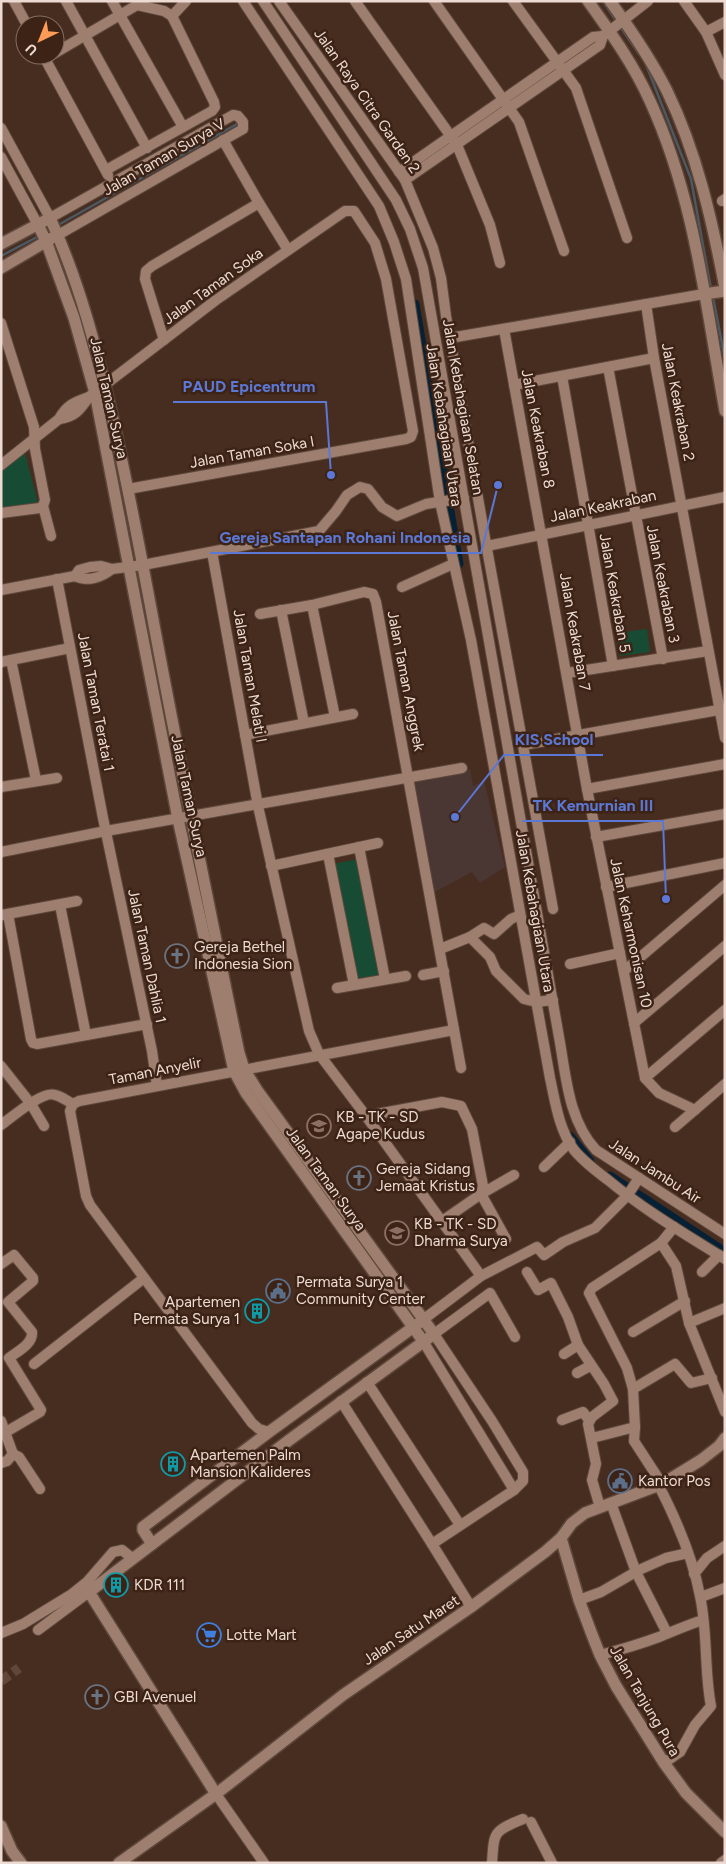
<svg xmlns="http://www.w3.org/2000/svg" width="726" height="1864" font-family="Figtree,sans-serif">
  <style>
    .education { fill: #4a3633 }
    .green { fill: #174b34 }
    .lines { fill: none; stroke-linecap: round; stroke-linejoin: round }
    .stream { stroke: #4b5964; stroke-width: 2.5 }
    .canal { stroke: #062135; stroke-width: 9 }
    .minor-tunnel { stroke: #60473a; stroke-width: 10; stroke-dasharray: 10 5; stroke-linecap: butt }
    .minor-casing { stroke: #5e483c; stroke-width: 12 }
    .tertiary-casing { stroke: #5e483c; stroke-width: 14 }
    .minor { stroke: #9e7f6f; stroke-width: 10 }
    .tertiary { stroke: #9e7f6f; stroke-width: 11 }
    .labels { text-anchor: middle; stroke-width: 5; stroke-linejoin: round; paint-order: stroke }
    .street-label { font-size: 15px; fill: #eddbd3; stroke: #3c2315 }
    .poi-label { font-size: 15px; fill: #eddbd3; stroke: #3c2315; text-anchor: start }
    .leader { fill: none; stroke: #5b78d6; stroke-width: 2 }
    .callout-dot { fill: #5b78d6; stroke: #3c2315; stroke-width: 2 }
    .callout-label { font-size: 16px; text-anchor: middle; font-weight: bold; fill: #5b78d6; stroke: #3c2315; stroke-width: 5; stroke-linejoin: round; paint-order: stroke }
  </style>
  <rect width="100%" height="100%" fill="#472d1f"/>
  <polygon class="education" points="470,769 473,786 484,781 505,867 480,883 472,872 433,893 411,779"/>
  <g class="green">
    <polygon points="24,449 38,503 1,508 1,467"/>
    <polygon points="647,629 650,652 620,656 617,633"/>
    <polygon points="358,859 382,974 357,979 333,864"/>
  </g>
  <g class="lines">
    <g class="stream">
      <polyline points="603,1 616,21"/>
      <polyline points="619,25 639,54"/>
      <polyline points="645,62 691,179 711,289"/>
      <polyline points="60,224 237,124"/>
      <polyline points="1,256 37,237"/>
      <polyline points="713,297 725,359"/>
    </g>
    <g class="canal">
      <polyline points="415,304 459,564"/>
      <polyline points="570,1136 590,1161"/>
      <polyline points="610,1176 725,1252"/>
    </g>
    <polyline class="minor-tunnel" points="1,1681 19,1668"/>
    <g class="minor-casing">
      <g id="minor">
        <polyline points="14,1 27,25"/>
        <polyline points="66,1 147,148"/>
        <polyline points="112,1 183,127"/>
        <path d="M243,1l136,205 15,36 12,37 34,223 31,138 79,438c5,23 9,52 24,72 9,11 22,21 34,30 36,30 77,54 117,79"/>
        <path d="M263,1l133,199 14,29 13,39 136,769c7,38 9,83 37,113l129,84"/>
        <polyline points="279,1 405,180 433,248 441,278 446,316 485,538 553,909"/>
        <polyline points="355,1 457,145 490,225 500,263"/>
        <polyline points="434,1 519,122 564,251"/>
        <polyline points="513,1 576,88 627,238"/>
        <polyline points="684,1 706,32 725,75"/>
        <polyline points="172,16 186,1"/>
        <polyline points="706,32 725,22"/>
        <polyline points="55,53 137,5 164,11 172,16 214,102 215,107 212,111 106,170"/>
        <polyline points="43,55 108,175"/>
        <polyline points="1,128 50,218 233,115 238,116 243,122 243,129 58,235"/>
        <polyline points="223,140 259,203"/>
        <polyline points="1,157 38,225"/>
        <polyline points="399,172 593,37 603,36"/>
        <polyline points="405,180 600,45 603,36 648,1"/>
        <polyline points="722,201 725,199"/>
        <polyline points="646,304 654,358 725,738"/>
        <polyline points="1,323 34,427 35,449 45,500 43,506"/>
        <polyline points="504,329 587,789 645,1078 659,1093 695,1110"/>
        <polyline points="450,338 704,294"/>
        <polyline points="164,340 145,279 146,271 152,266 259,203 288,250"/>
        <polyline points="608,367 663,659"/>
        <polyline points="562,376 613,666"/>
        <polyline points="514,385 654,358"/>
        <path d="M59,419c16,-2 21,-9 30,-22l127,-97 129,-89h9l21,32 11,36 27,152 -2,6 -5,2 -278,50"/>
        <path d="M1,465l58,-46c7,-13 15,-17 30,-22"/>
        <polyline points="43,506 51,536"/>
        <polyline points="1,513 40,508 43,506"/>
        <polyline points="487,546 725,497"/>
        <polyline points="212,552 258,806 309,1031 319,1054 366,1116 481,1276"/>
        <polyline points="75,576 79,570 90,567 101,566 112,569 143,565 319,531 336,511 347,495 360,487 368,489 382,507 397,516 426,504 464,498"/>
        <polyline points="57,579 103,818 152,1051 157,1086"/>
        <polyline points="402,587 453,564"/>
        <path d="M1,590l74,-14c12,6 26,2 37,-7"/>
        <polyline points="312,605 335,717"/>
        <polyline points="281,610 304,723"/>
        <polyline points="260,614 312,605 364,592 373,594 376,602 461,1068"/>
        <polyline points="11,660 36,780"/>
        <polyline points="1,662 70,648"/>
        <polyline points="567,673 708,651"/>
        <polyline points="245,735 353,714"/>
        <polyline points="523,745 724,709"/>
        <polyline points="1,787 57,778"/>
        <polyline points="587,789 725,764"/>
        <polyline points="596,837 725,814"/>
        <polyline points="359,847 385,979"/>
        <polyline points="1,852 106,831 462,768"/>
        <polyline points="328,854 354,985"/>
        <polyline points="271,866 378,843"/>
        <polyline points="606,887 725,863"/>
        <polyline points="60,905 86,1035"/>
        <polyline points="8,914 31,1039 33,1043 37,1044 147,1024"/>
        <polyline points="2,915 77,901"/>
        <polyline points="470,937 484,928 494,934 511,919 520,915"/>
        <polyline points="440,949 470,937 490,957 496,971 524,999 536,1002 553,1000"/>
        <polyline points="570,964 620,953"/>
        <polyline points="624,971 725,885"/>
        <polyline points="423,975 444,971"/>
        <polyline points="337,988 406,976"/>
        <polyline points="634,1023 725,946"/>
        <polyline points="1,1066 31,1104 44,1126"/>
        <polyline points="645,1078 725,1010"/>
        <polyline points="73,1104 70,1111 86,1196 90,1205 252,1423 259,1429 269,1432"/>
        <polyline points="73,1104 79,1101 454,1030"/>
        <polyline points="366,1116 442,1102 461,1106 472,1129 483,1186 481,1194"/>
        <path d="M1,1125c10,-7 42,-35 54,-30 6,1 12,6 18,9"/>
        <polyline points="675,1127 725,1084"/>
        <polyline points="544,1167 570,1142"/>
        <polyline points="481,1194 506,1239"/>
        <polyline points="442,1221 481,1194 514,1175"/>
        <polyline points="661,1243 676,1266 689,1323 725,1412"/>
        <path d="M1,1264l13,-9 19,23v3l-25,21 24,30c1,12 -14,19 -23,26l32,52 -1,2 -34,20"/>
        <polyline points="527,1272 538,1290 551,1283 568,1317 578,1345 604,1384 613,1401 592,1417 588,1424 596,1464 592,1480 600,1507"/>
        <polyline points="702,1272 719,1255"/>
        <polyline points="424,1319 481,1276 537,1247 544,1255 563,1242 595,1228 627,1196 639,1178"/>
        <polyline points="689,1323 725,1308"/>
        <polyline points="633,1332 685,1301"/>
        <polyline points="423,1341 514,1490"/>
        <polyline points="564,1354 578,1345"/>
        <polyline points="34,1364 144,1278"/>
        <polyline points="577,1373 590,1366"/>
        <polyline points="367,1382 460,1525"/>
        <polyline points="633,1389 675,1364 691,1383 712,1378"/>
        <polyline points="341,1401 432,1544"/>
        <polyline points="562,1420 583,1412 589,1420"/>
        <polyline points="1,1421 13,1454 7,1461 1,1463"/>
        <polyline points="592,1438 635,1427"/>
        <polyline points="13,1454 19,1457 40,1489"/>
        <polyline points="662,1484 634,1441 635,1427 633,1389 627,1368 589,1293 592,1288 661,1243 674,1227"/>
        <path d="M659,1486c18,35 34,72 41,110 8,37 4,74 11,110l-16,19 -15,27 -16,11"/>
        <polyline points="611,1503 636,1572 667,1633"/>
        <polyline points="694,1574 707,1558 725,1546"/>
        <polyline points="701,1597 725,1588"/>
        <polyline points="579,1600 601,1592 639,1570 666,1558 688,1553"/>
        <polyline points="471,1607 432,1544 514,1490 523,1481 523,1472 492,1421 434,1334 490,1293 515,1337"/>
        <polyline points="38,1630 89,1592"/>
        <polyline points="1,1633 23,1624 72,1594 87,1582 113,1552 122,1550 132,1558"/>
        <path d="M600,1655c20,-5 40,-11 59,-18 15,-6 28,-12 44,-17"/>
        <polyline points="216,1794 264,1863"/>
        <polyline points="531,1822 552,1863"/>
        <path d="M492,1863c2,-31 1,-32 31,-44"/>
        <polyline points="721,1863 725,1860"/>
      </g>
    </g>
    <g class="tertiary-casing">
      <g id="tertiary">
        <path d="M588,1c23,32 46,64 62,100 45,98 56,206 75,310"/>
        <path d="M610,1c21,29 41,58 57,90 30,62 45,129 58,197"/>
        <polyline points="38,225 46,241 74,318 95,393 178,819 234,1071 246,1093 423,1341"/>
        <path d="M1,244l49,-26c30,65 48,136 64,206 14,63 26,126 38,190 27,147 57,293 87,439l5,16 13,21 177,244 -146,107 -199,151 127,202"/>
        <polyline points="1,268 52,238"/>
        <polyline points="704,294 725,291"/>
        <polyline points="561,1538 579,1600 591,1632 600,1655 616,1686 664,1763 686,1793 725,1832"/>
        <polyline points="152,1544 143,1530 143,1527 269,1432 419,1323"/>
        <polyline points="1,1826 12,1851 21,1863"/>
        <polyline points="119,1863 216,1794 343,1695 471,1607 545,1552 561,1538 572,1523 585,1513 662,1484 701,1460 719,1446 725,1438"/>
      </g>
    </g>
    <use href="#minor" class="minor"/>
    <use href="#tertiary" class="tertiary"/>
  </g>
  <defs>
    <g id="church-ring" transform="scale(1.25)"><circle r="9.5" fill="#3c2315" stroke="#6b7280" stroke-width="1.5"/><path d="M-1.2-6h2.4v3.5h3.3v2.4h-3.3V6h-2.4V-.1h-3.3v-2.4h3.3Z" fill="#6b7280"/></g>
    <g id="school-ring" transform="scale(1.25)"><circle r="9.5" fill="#3c2315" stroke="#8d6e63" stroke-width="1.5"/><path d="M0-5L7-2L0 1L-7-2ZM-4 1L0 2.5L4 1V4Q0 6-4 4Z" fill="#8d6e63"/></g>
    <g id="civic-ring" transform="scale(1.25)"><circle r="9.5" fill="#3c2315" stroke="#5c6f8a" stroke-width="1.5"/><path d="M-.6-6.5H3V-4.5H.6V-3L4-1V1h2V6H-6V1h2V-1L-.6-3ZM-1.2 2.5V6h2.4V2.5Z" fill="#5c6f8a"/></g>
    <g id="building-ring" transform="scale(1.25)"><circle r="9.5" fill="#3c2315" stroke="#0f9aa8" stroke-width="1.5"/><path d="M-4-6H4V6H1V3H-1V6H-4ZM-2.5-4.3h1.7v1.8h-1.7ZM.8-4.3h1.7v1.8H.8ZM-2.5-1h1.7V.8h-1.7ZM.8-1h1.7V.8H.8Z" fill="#0f9aa8"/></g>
    <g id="supermarket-ring" transform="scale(1.25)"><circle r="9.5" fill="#3c2315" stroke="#3f7fe0" stroke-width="1.5"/><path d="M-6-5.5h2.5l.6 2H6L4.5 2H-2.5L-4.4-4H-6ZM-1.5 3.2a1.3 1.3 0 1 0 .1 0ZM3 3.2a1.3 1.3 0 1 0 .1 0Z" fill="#3f7fe0"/></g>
  </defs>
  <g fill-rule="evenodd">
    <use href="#church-ring" x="177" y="956"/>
    <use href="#school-ring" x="319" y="1126"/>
    <use href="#church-ring" x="359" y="1178"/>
    <use href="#school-ring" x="397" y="1233"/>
    <use href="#civic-ring" x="278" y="1291"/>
    <use href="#building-ring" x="257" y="1311"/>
    <use href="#building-ring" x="173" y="1464"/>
    <use href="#civic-ring" x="620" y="1481"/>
    <use href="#building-ring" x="116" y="1585"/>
    <use href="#supermarket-ring" x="209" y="1635"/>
    <use href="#church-ring" x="97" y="1697"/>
  </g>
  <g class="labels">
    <g class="street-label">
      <text transform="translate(367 101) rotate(55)" y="5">Jalan Raya Citra Garden 2</text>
      <text transform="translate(164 157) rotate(-30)" y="5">Jalan Taman Surya V</text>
      <text transform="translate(213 286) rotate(-36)" y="5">Jalan Taman Soka</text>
      <text transform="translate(109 398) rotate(77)" y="5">Jalan Taman Surya</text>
      <text transform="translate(678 402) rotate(79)" y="5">Jalan Keakraban 2</text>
      <text transform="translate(463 407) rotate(80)" y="5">Jalan Kebahagiaan Selatan</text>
      <text transform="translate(444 425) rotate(81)" y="5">Jalan Kebahagiaan Utara</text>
      <text transform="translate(538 429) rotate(79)" y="5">Jalan Keakraban 8</text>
      <text transform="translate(252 452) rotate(-10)" y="5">Jalan Taman Soka I</text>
      <text transform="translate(603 506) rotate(-12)" y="5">Jalan Keakraban</text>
      <text transform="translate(663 584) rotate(79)" y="5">Jalan Keakraban 3</text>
      <text transform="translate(615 593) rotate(80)" y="5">Jalan Keakraban 5</text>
      <text transform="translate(575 632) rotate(80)" y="5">Jalan Keakraban 7</text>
      <text transform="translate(250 676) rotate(80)" y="5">Jalan Taman Melati I</text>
      <text transform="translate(406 681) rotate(79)" y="5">Jalan Taman Anggrek</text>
      <text transform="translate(96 702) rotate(79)" y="5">Jalan Taman Teratai 1</text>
      <text transform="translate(189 796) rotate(78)" y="5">Jalan Taman Surya</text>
      <text transform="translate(535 911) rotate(80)" y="5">Jalan Kebahagiaan Utara</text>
      <text transform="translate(631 933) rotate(78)" y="5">Jalan Keharmonisan 10</text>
      <text transform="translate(147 956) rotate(78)" y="5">Jalan Taman Dahlia 1</text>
      <text transform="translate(155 1071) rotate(-11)" y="5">Taman Anyelir</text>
      <text transform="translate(655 1171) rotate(33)" y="5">Jalan Jambu Air</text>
      <text transform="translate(326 1179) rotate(54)" y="5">Jalan Taman Surya</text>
      <text transform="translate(411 1630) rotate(-34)" y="5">Jalan Satu Maret</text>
      <text transform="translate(645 1701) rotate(60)" y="5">Jalan Tanjung Pura</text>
    </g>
    <g class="poi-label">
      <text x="194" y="952">Gereja Bethel<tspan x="194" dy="17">Indonesia Sion</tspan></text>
      <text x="336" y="1122">KB - TK - SD<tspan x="336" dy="17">Agape Kudus</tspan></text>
      <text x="376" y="1174">Gereja Sidang<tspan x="376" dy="17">Jemaat Kristus</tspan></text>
      <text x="414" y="1229">KB - TK - SD<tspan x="414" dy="17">Dharma Surya</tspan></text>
      <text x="296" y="1287">Permata Surya 1<tspan x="296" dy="17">Community Center</tspan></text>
      <text x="240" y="1307" text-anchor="end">Apartemen<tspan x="240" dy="17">Permata Surya 1</tspan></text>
      <text x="190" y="1460">Apartemen Palm<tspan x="190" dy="17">Mansion Kalideres</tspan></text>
      <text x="638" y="1486">Kantor Pos</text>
      <text x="134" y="1590">KDR 111</text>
      <text x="226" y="1640">Lotte Mart</text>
      <text x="114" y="1702">GBI Avenuel</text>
    </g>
  </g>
  <path class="leader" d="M331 475L326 402H173M498 485L481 553H210M455 817L504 755H603M666 899L663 821H522"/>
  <g class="callout-dot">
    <circle cx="331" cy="475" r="5"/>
    <circle cx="498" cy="485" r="5"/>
    <circle cx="455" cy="817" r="5"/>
    <circle cx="666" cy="899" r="5"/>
  </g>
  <g class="callout-label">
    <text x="249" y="392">PAUD Epicentrum</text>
    <text x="345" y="543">Gereja Santapan Rohani Indonesia</text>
    <text x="554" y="745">KIS School</text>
    <text x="593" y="811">TK Kemurnian III</text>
  </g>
  <rect width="726" height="1864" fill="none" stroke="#eddbd3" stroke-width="5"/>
  <g transform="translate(40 40) rotate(223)"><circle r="24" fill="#3c2315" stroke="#836d61"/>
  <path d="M0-4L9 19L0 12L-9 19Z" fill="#fe9b59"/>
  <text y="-8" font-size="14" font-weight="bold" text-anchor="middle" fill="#eddbd3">U</text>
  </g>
</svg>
